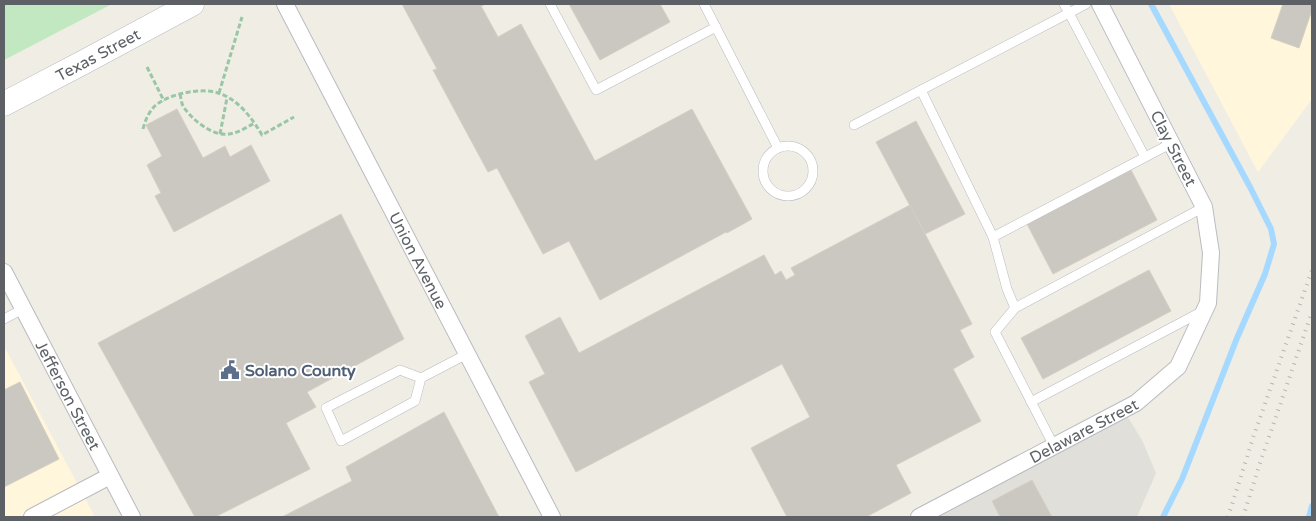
<svg xmlns="http://www.w3.org/2000/svg" width="1316" height="521" font-family="'Varela Round',sans-serif">
  <style>
    .commercial { fill: #fff6db }
    .industrial { fill: #e1dfda }
    .green { fill: #c1e8c1 }
    .lines { fill: none; stroke-linecap: round; stroke-linejoin: round }
    .stream { stroke: #a6d9ff; stroke-width: 6 }
    .building { fill: #cbc8c2; stroke: #d5cfc3 }
    .lane-casing { stroke: #b8bbc0; stroke-width: 10 }
    .street-casing { stroke: #b8bbc0; stroke-width: 18 }
    .secondary-casing { stroke: #b9bcc2; stroke-width: 25 }
    .path { stroke: #99c7a5; stroke-width: 3; stroke-dasharray: 5 2.5; stroke-linecap: butt }
    .lane { stroke: #fff; stroke-width: 9 }
    .street { stroke: #fff; stroke-width: 16 }
    .secondary { stroke: #fff; stroke-width: 24 }
    .rail { stroke: #b4b5b6; stroke-width: 4; stroke-dasharray: 1 6; stroke-linecap: butt }
    .labels { text-anchor: middle; stroke-width: 4; stroke-linejoin: round; paint-order: stroke }
    .street-label { font-size: 16px; fill: #5d6166; stroke: #fff }
    .service-label { font-size: 16px; font-weight: bold; fill: #4e5e75; stroke: #fff; text-anchor: start }
  </style>
  <rect width="100%" height="100%" fill="#f0ede5"/>
  <g class="commercial">
    <polygon points="1169,4 1312,4 1312,99 1258,172"/>
    <polygon points="4,346 95,517 4,517"/>
  </g>
  <polygon class="industrial" points="1126,414 1142,440 1156,473 1137,517 933,517"/>
  <polygon class="green" points="4,4 112,4 4,60"/>
  <g class="lines">
    <g class="stream">
      <polyline points="1151,4 1250,187 1271,229 1274,244 1265,274 1237,338 1182,479 1163,517"/>
      <polyline points="1309,517 1312,506"/>
    </g>
  </g>
  <g class="building">
    <polygon points="402,4 486,4 481,6 498,37 521,24 595,161 692,109 752,219 727,233 726,232 600,300 569,241 543,254 497,168 488,172 433,70 437,69"/>
    <polygon points="569,4 660,4 670,22 600,60"/>
    <polygon points="1283,4 1312,4 1312,10 1299,48 1271,38"/>
    <polygon points="177,109 203,158 225,146 230,157 251,145 270,181 174,232 155,196 161,193 147,165 162,156 146,125"/>
    <polygon points="916,121 965,214 925,234 876,142"/>
    <polygon points="1131,170 1157,220 1053,274 1027,224"/>
    <polygon points="910,205 972,324 960,330 974,357 953,369 981,421 896,465 911,493 866,517 787,517 751,448 810,417 782,364 576,472 529,382 545,374 525,336 560,317 579,353 764,255 775,275 781,271 786,280 795,275 791,268"/>
    <polygon points="341,214 404,339 307,392 316,407 286,423 310,469 215,517 195,517 98,343"/>
    <polygon points="1149,270 1171,311 1043,379 1021,338"/>
    <polygon points="20,382 59,459 4,487 4,390"/>
    <polygon points="444,412 499,517 282,517 352,481 346,467"/>
    <polygon points="1032,480 1052,517 1000,517 992,501"/>
  </g>
  <g class="lines">
    <g class="lane-casing">
      <g id="lane">
        <polyline points="550,4 596,90 716,27"/>
        <polyline points="704,4 778,148"/>
        <polyline points="1064,4 1069,13 1086,4"/>
        <polyline points="921,90 993,237 1172,143"/>
        <polyline points="854,125 1069,13 1145,157"/>
        <circle cx="788" cy="171" r="25"/>
        <polyline points="993,237 1007,289 1015,308"/>
        <polyline points="4,319 23,309"/>
        <polyline points="421,378 415,401 341,441 326,408 400,370 421,378 467,354"/>
        <polyline points="1031,402 1201,312"/>
        <polyline points="1054,446 995,332 1015,308 1204,207"/>
      </g>
    </g>
    <g class="street-casing">
      <g id="street">
        <path id="s1" d="M285,4l267,513"/>
        <path id="s2" d="M4,272l128,245"/>
        <polyline points="32,517 110,476"/>
        <path id="s3" d="M919,517l217,-114 42,-36 30,-64 3,-50 -7,-46 -104,-203"/>
      </g>
    </g>
    <g class="secondary-casing">
      <g id="secondary">
        <path id="s4" d="M4,104l80,-42 108,-58"/>
      </g>
    </g>
    <g class="path">
      <polyline points="147,67 164,101"/>
      <polyline points="219,93 242,17"/>
      <path d="M180,94c1,4 1,8 3,12 8,13 30,31 46,28 9,-1 18,-7 26,-11"/>
      <path d="M143,129c2,-8 5,-15 10,-21 12,-14 49,-21 65,-15 20,6 34,25 44,42l32,-18"/>
      <polyline points="220,134 227,98"/>
    </g>
    <use href="#lane" class="lane"/>
    <use href="#street" class="street"/>
    <use href="#secondary" class="secondary"/>
    <g class="rail">
      <polyline points="1228,517 1253,438 1312,270"/>
      <polyline points="1243,517 1260,463 1312,312"/>
    </g>
  </g>
  <defs>
    <g id="civic-bare" transform="scale(1.5)"><path d="M-.6-6.5H3V-4.5H.6V-3L4-1V1h2V6H-6V1h2V-1L-.6-3ZM-1.2 2.5V6h2.4V2.5Z" fill="#5c6f8a" stroke="#fff" stroke-width="2.5" paint-order="stroke"/></g>
  </defs>
  <g fill-rule="evenodd">
    <use href="#civic-bare" x="230" y="370"/>
  </g>
  <g class="labels">
    <g class="street-label">
      <text dy="6" stroke="none"><textPath href="#s4" startOffset="106">Texas Street</textPath></text>
      <text transform="translate(1174 148) rotate(63)" y="6">Clay Street</text>
      <text dy="6" stroke="none"><textPath href="#s1" startOffset="289">Union Avenue</textPath></text>
      <text dy="6" stroke="none"><textPath href="#s2" startOffset="139">Jefferson Street</textPath></text>
      <text dy="6" stroke="none"><textPath href="#s3" startOffset="186">Delaware Street</textPath></text>
    </g>
    <g class="service-label">
      <text x="245" y="376">Solano County</text>
    </g>
  </g>
  <rect width="1316" height="521" fill="none" stroke="#5d6166" stroke-width="10"/>
</svg>
